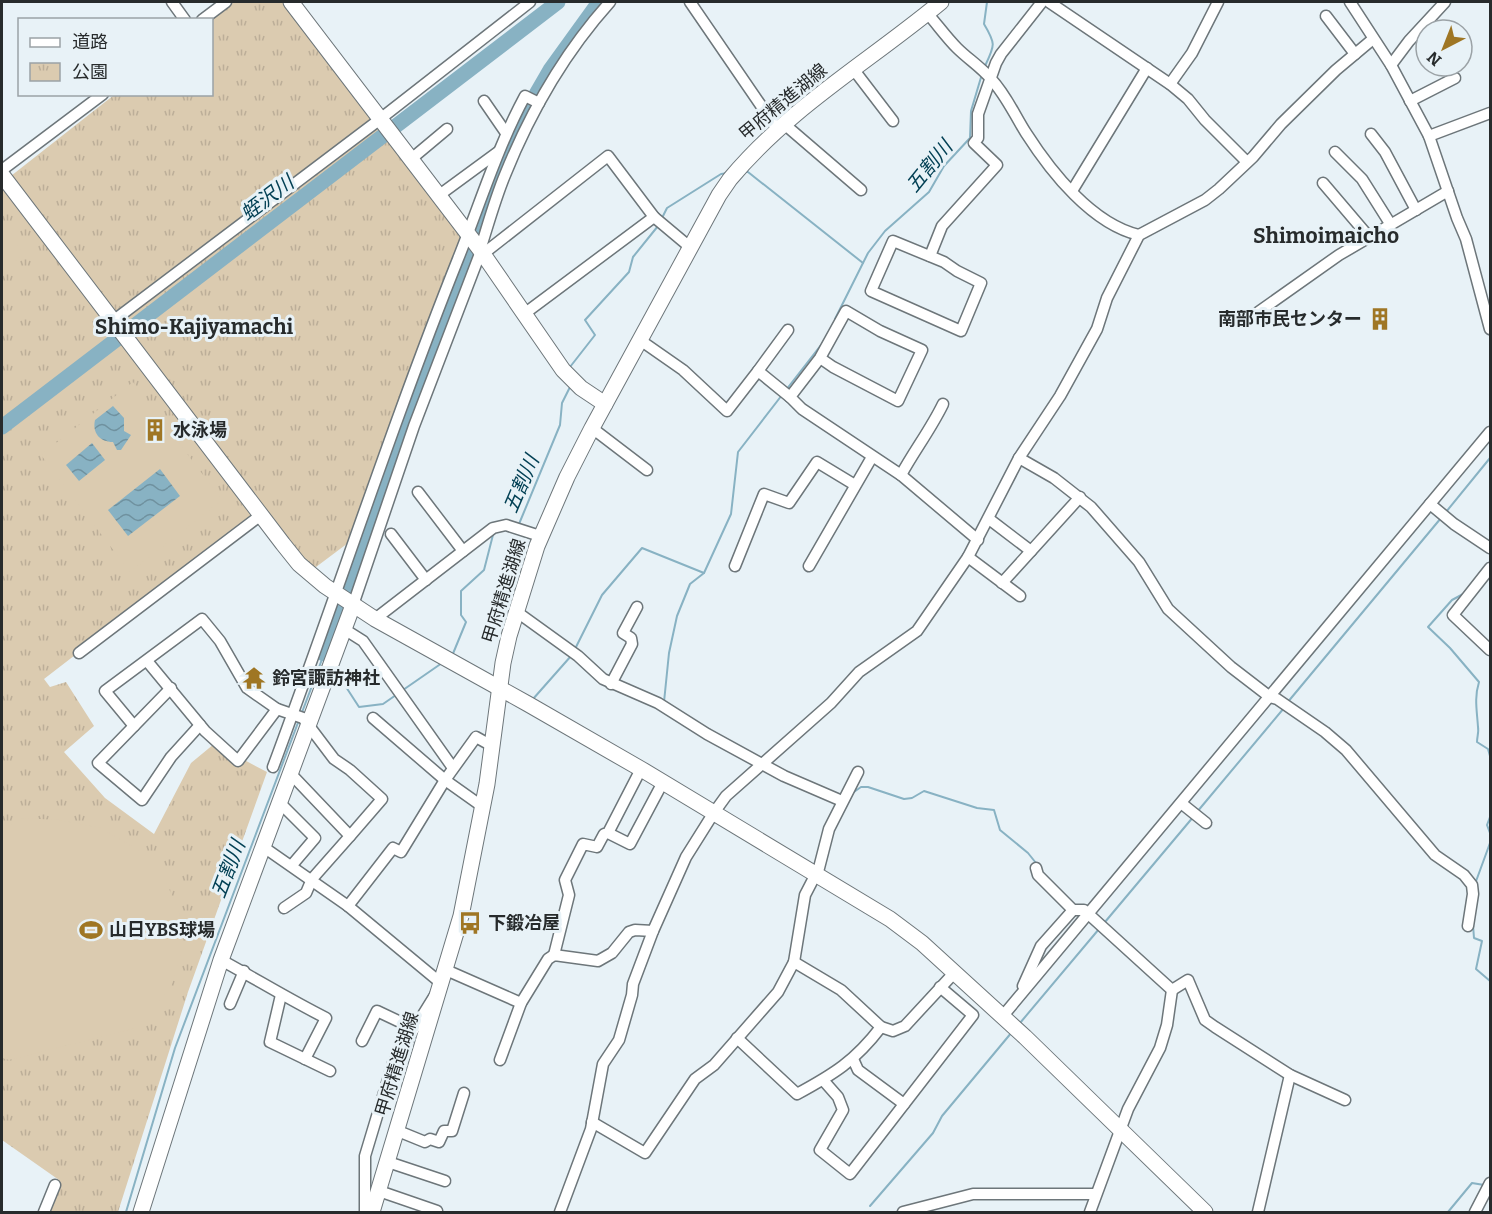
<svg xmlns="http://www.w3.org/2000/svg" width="1492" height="1214" font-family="Bitter,'Noto Sans JP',serif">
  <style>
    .park { fill: url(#park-tufts) }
    .pitch { fill: #dbcbb0 }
    .water { fill: url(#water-waves) }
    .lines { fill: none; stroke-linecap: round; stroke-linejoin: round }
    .stream { stroke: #88b2c3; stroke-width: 2 }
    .river { stroke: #88b2c3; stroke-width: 15 }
    .street-casing { stroke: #6d767a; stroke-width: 13 }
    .secondary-casing { stroke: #6d767a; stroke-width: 17 }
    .street { stroke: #fff; stroke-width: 10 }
    .secondary { stroke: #fff; stroke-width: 15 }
    .labels { text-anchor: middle; stroke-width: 6; stroke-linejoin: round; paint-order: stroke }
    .street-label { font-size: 18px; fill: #272b2c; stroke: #e8f2f7 }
    .poi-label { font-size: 18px; font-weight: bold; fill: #272b2c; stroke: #e8f2f7; text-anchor: start }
    .water-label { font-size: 20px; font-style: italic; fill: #044155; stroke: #e8f2f7 }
    .quarter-label { font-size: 21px; font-weight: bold; fill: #272b2c; stroke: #e8f2f7 }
  </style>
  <defs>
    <pattern id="park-tufts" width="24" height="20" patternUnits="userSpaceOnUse" patternTransform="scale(1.5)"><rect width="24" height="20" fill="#dbcbb0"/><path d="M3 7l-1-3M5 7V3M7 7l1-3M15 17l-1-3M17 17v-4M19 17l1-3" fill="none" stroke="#bcae98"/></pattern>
    <pattern id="water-waves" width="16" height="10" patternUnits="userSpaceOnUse" patternTransform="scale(1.5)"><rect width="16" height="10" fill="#88b2c3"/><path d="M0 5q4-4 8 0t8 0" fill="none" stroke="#6f919f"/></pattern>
  </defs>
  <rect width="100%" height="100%" fill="#e8f2f7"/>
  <polygon class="park" points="234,2 283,2 468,235 356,537 312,570 262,511 44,679 50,687 66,682 94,726 64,752 105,798 154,834 191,763 214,744 267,772 188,992 118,1212 50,1212 59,1180 2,1140 2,183 114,95 212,94 210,19"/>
  <g class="pitch">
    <polygon points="2,225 24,254 2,271"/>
    <polygon points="133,382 222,500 130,572 41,455"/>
    <polygon points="21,818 59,820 101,828 138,850 164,877 179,912 183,947 171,987 136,1028 9,1060 2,1058 2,831"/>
  </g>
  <g class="water">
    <path d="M113,406l11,12v13l7,4 -10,15h-4l-4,-8c-13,0 -21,-9 -18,-22z"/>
    <polygon points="92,443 105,460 79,481 66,465"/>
    <polygon points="160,469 180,496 128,536 108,510"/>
  </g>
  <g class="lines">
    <g class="stream">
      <path d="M985,66c10,-21 11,-22 -1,-42l3,-22"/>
      <polyline points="745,172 748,172 863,263"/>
      <polyline points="662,218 667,208 721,174 728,173"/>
      <polyline points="835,319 868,253 885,231 929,192 944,166 970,138 971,111 982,74"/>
      <polyline points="570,367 595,335 585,320 629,272 633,257 658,226"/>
      <polyline points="786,390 821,345"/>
      <polyline points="1446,512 1490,458"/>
      <polyline points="519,524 560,425 562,403 570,387"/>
      <path d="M1465,593l-13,7 -24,27 22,21 29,34c-5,16 -2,29 -1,45 1,5 -1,10 -1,15l11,7 2,7"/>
      <polyline points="575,649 602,595 642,548 704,573"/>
      <polyline points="452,656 466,622 461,615 461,591 484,570 494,531"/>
      <polyline points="335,670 359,707 383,704 396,695"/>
      <polyline points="403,690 442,663"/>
      <polyline points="533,699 571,656"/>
      <polyline points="664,702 669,653 677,616 690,584 704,573 731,514 738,452 782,395"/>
      <polyline points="1287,703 1441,518"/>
      <polyline points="301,715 324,654 327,657"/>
      <polyline points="851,794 861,787 868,787 904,799 912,798 924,791 977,808 994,810 1000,830 1028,853 1036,863"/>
      <polyline points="1197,812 1284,708"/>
      <polyline points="1490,817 1487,825 1490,833"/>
      <polyline points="1475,884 1490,843"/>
      <polyline points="1105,922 1194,816"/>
      <polyline points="1473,925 1474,938 1482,941 1476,969 1490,981"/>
      <polyline points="1020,1023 1099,929"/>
      <polyline points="870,1206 933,1133 942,1116 1012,1032"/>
      <polyline points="126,1212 175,1048 299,720"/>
      <polyline points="1448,1212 1472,1183 1484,1185"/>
    </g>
    <g class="river">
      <polyline points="2,427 558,2"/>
      <polyline points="324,654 473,237 508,152 528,108 550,70 599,2"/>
    </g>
    <g class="street-casing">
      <g id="street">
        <polyline points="172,2 185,20"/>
        <polyline points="690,2 777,129"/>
        <polyline points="1049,2 1170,84 1188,99 1205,120 1247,162"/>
        <polyline points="1350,2 1391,65 1429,136 1457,218 1466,239 1490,329"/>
        <path d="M927,13c10,11 19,24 30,35 11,11 24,19 34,31 15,16 23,35 35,54 25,39 66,91 113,102"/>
        <polyline points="1326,16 1355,54"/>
        <polyline points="202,20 226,2"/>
        <polyline points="1391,65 1409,41 1445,2"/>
        <polyline points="854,70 893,121"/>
        <polyline points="1170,84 1192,53 1218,2"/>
        <polyline points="484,101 506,133"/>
        <polyline points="1410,101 1455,78"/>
        <polyline points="783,123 861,190"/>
        <polyline points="1371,134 1385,152 1416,210"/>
        <polyline points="1429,136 1490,113"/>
        <polyline points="1335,152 1362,179 1391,225"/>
        <polyline points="410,160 447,129"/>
        <polyline points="2,170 103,94"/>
        <polyline points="1323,183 1369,237"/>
        <polyline points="1072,191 1147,68"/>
        <polyline points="438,196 498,152"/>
        <polygon points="893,241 944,262 957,271 981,283 961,331 871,291"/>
        <path d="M480,250c8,-25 15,-51 25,-75 25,-62 60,-123 105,-173"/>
        <polyline points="483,254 608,156 654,217 691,248"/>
        <polyline points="930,256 942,226 997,165 974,143 978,138 978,114 996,63 1001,54 1042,2"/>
        <polyline points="524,314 654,217"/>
        <polyline points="1247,320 1339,255 1448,191"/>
        <polyline points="113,321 375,123 530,2"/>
        <polyline points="788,330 758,371 790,397"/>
        <polyline points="640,340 683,370 727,411 758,371"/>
        <polyline points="820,358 833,367 898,401 922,350 880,331 846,311 820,358 790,397 802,409 901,475 978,540"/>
        <polyline points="592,428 647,470"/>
        <polyline points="1019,458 1054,478 1091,507 1139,562 1168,609 1231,667 1270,697 1277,699 1325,732 1346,750 1435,855 1464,875 1472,885 1473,894 1468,926"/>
        <path d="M901,475c13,-24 30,-46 42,-71"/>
        <polyline points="418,492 463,551"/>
        <polyline points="1430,504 1454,524 1490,548"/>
        <polyline points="989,519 1031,551"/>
        <polyline points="391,534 426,580"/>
        <polyline points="968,557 1020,596"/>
        <polyline points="735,566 764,494 789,503 817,462 855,485"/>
        <polyline points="809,566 872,457"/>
        <polyline points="1490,568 1453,615 1490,650"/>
        <polyline points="1002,583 1080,497"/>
        <polyline points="353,605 414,426 481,251"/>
        <polyline points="517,612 578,656 603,679 658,703 707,734 784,776 842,801"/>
        <polyline points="375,619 493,528 506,525 540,536"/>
        <polyline points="344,629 363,641 453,768"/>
        <polyline points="79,653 261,515"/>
        <polyline points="147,661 205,731 238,761 277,709"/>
        <polyline points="611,684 632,644 631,638 623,633 637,607"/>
        <polyline points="171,688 98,763 142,800 171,757 200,725"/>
        <polyline points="373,718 445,780 483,807"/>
        <polyline points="134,726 105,691 202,619 220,641 247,688 277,709 303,718 334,759 350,770 382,799 350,836"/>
        <path d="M273,767c63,-169 118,-340 185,-508 22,-55 39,-111 67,-163l14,7"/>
        <polyline points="279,802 315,838 292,865"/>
        <polyline points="1181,803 1206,823"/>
        <polyline points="608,833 630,844 663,782"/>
        <polyline points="262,846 348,906 442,984 393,1063 365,1156 365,1212"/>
        <polyline points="1036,868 1038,875 1073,910 1084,910 1172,990 1167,1025 1160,1048 1128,1109 1090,1212"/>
        <polyline points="348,906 393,848 401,852 445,780 476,737 492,746"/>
        <polyline points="284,908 306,893 312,879 350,836 290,773"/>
        <polyline points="554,955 569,895 565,880 583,844 597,847 604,834 608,833 641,769"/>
        <path d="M221,960c35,19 69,40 105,58l-21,41"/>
        <polyline points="794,962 841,990 881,1027 893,1031 905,1026 955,972"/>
        <polyline points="446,970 521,1003"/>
        <polyline points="1023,986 1041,946 1073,910"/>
        <polyline points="1172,990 1188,980 1205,1020 1215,1027 1290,1075 1345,1100"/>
        <polyline points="281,995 270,1042 330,1071"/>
        <polyline points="230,1004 244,971"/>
        <polyline points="1002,1017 1490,432"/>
        <path d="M737,1038l60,56c37,-20 58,-33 84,-67"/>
        <polyline points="362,1041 377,1011 413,1028"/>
        <polyline points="853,1059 858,1070 904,1104"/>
        <polyline points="500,1060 521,1003 548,959 554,955 598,961 612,953 629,932 635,930 653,931"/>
        <polyline points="823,1080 838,1097 843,1110 820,1150 850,1174 973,1015 940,987"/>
        <polyline points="592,1122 645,1153 695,1079 714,1065 778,992 794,962 805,895 819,868 829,829 858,772"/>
        <polyline points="398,1131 425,1142 430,1139 439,1142 444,1131 452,1131 464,1093"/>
        <polyline points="388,1162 445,1181"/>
        <polyline points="379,1191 437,1211"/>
        <polyline points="44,1212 55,1185"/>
        <polyline points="560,1212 591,1129 603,1064 619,1040 632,995 633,984 653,931 686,857 713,814 726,796 831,703 859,672 917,631 968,557 1019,458 1060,396 1097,329 1107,298 1139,235 1205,200 1219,189 1253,157 1281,124 1336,70 1373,39"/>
        <polyline points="903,1212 973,1194 1096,1194"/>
        <polyline points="1258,1212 1290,1075"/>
        <polyline points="1475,1212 1490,1183"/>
      </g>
    </g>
    <g class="secondary-casing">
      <g id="secondary">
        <polyline points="291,2 481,251 563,370 581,388 605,404"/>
        <polyline points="2,175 283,544 299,564 325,586 375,619 528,704 641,769 890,919 922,943 1025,1037 1205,1212"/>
        <polyline points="141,1212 221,960 353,605"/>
        <path d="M372,1212l89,-296 26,-132 16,-121 6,-27 28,-90 30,-69 25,-49 127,-233 11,-16c60,-72 140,-118 211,-177"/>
      </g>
    </g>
    <use href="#street" class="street"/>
    <use href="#secondary" class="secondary"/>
  </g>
  <defs>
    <g id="building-bare" transform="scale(1.8)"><path d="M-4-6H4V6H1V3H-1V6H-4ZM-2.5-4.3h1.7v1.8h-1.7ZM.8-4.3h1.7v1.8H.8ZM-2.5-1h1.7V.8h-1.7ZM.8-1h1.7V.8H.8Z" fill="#9f7624" stroke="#e8f2f7" stroke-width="2.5" paint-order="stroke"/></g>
    <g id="temple-bare" transform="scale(1.8)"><path d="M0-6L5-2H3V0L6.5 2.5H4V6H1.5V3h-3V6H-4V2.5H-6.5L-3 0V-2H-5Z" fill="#9f7624" stroke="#e8f2f7" stroke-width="2.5" paint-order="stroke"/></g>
    <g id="bus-bare" transform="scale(1.8)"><path d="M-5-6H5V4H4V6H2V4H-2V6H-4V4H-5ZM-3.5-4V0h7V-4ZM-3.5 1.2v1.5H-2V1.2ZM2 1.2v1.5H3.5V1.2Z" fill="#9f7624" stroke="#e8f2f7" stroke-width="2.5" paint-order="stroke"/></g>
    <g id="stadium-bare" transform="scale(1.8)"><path d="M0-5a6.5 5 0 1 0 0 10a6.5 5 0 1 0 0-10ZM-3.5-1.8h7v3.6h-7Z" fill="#9f7624" stroke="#e8f2f7" stroke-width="2.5" paint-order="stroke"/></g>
  </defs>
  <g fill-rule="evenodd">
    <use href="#building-bare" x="1380" y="319"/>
    <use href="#building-bare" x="155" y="430"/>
    <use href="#temple-bare" x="254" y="678"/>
    <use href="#bus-bare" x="470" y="923"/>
    <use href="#stadium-bare" x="91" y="930"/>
  </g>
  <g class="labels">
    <g class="street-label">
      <text transform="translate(783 102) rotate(-40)" y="6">甲府精進湖線</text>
      <text transform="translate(504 591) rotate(-73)" y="6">甲府精進湖線</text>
      <text transform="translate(397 1064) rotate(-73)" y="6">甲府精進湖線</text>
    </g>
    <g class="poi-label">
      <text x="1362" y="325" text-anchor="end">南部市民センター</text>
      <text x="173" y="436">水泳場</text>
      <text x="272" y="684">鈴宮諏訪神社</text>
      <text x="488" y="929">下鍛冶屋</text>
      <text x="109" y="936">山日YBS球場</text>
    </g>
    <g class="water-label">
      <text transform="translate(929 166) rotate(-51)" y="7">五割川</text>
      <text transform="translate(267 198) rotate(-37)" y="7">蛭沢川</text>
      <text transform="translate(521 484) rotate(-67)" y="7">五割川</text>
      <text transform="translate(228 869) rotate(-69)" y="7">五割川</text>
    </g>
    <g class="quarter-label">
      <text x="1326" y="243">Shimoimaicho</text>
      <text x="194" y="334">Shimo-Kajiyamachi</text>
    </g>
  </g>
  <rect width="1492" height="1214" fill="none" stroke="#272b2c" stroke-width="6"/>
  <rect x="18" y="18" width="195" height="78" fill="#e8f2f7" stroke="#9ba2a6" stroke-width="1.5"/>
  <rect x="30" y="38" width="30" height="9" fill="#ffffff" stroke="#9ba2a6" stroke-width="1.5"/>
  <text x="72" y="48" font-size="18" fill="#272b2c">道路</text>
  <rect x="30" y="63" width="30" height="18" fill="url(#park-tufts)" stroke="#9ba2a6" stroke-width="1.5"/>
  <text x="72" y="78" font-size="18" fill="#272b2c">公園</text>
  <g transform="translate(1444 48) rotate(222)"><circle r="28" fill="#e8f2f7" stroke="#9ba2a6" stroke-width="1.5"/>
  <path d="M0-4.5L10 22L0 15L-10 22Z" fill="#9f7624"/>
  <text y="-9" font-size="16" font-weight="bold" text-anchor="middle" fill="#272b2c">N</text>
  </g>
</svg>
